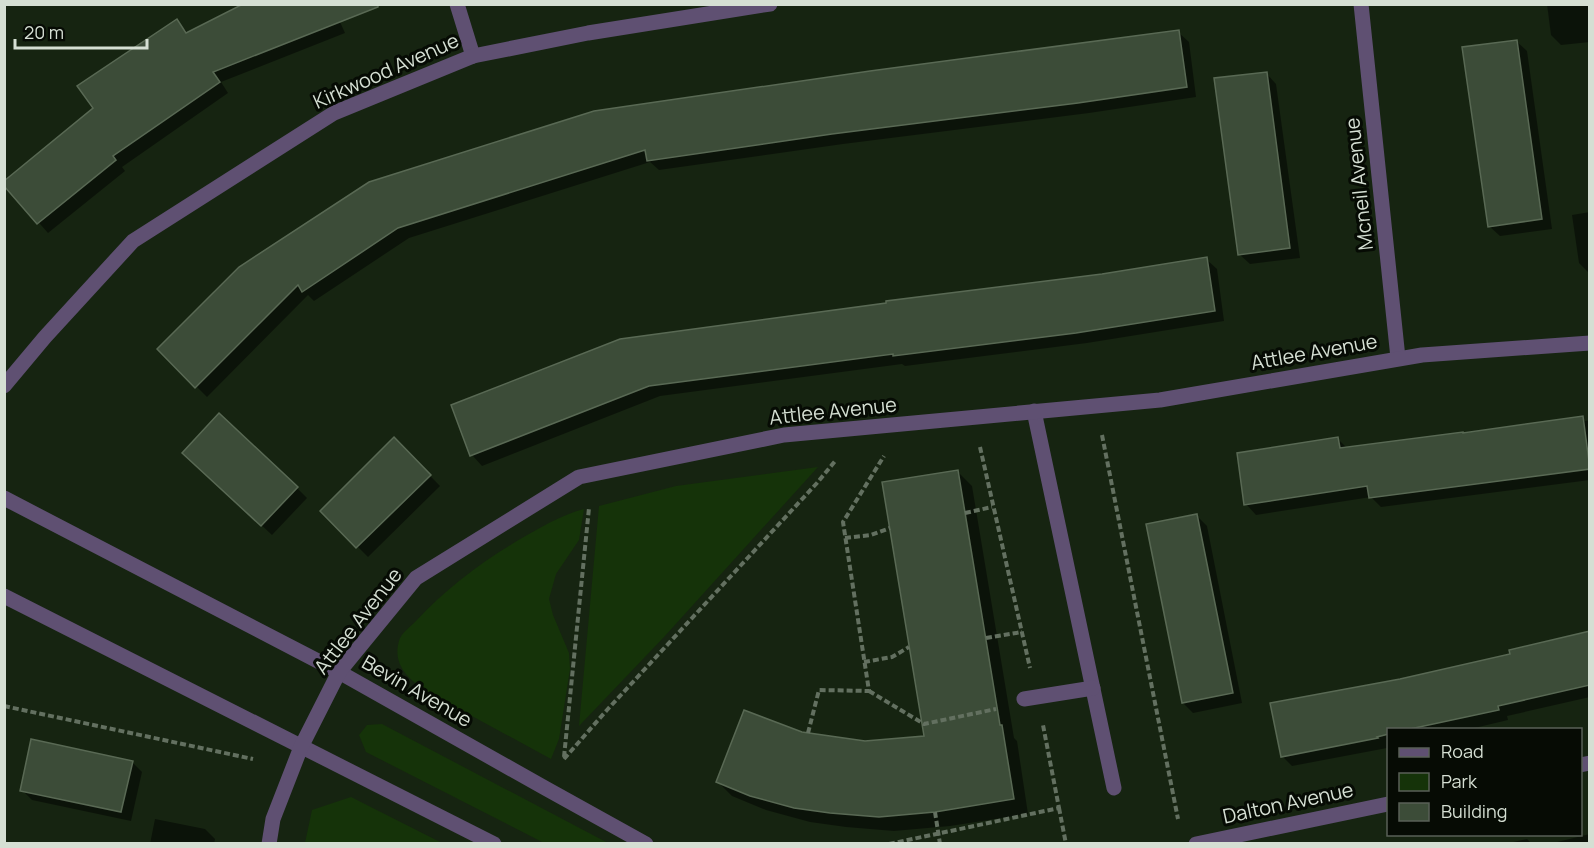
<svg xmlns="http://www.w3.org/2000/svg" width="1594" height="848" font-family="Manrope,sans-serif">
  <style>
    .green { fill: #153309 }
    .shadow { fill: #0007 }
    .building { fill: #3c4c38; stroke: #596954; stroke-width: 1.5 }
    .lines { fill: none; stroke-linecap: round; stroke-linejoin: round }
    .path { stroke: #637060; stroke-width: 4; stroke-dasharray: 6 3; stroke-linecap: butt }
    .lane { stroke: #5f5072; stroke-width: 15 }
    .street { stroke: #5f5072; stroke-width: 15 }
    .labels { text-anchor: middle; stroke-width: 6; stroke-linejoin: round; paint-order: stroke }
    .street-label { font-size: 20px; fill: #d5dfd3; stroke: #060b04 }
  </style>
  <rect width="100%" height="100%" fill="#162411"/>
  <g class="green">
    <polygon points="818,467 664,637 579,726 599,506 676,486"/>
    <path d="M584,509l-5,31 -23,34 -7,25 4,16 16,38 1,16 -11,70 -8,20 -125,-68c-19,-13 -35,-28 -26,-53 3,-6 11,-12 16,-17 32,-35 72,-64 113,-87 20,-11 33,-19 55,-25z"/>
    <polygon points="382,724 608,843 544,843 366,752 359,735 367,725"/>
    <polygon points="351,797 442,843 305,843 312,810"/>
  </g>
  <g class="shadow">
    <polygon points="332,4 345,33 221,82 228,93 122,167 125,171 48,233 4,183 95,108 177,21 188,33"/>
    <polygon points="1547,4 1590,4 1590,42 1561,45 1551,35"/>
    <polygon points="1178,32 1189,42 1196,97 1089,113 843,144 659,170 650,162 409,238 314,301 308,295 207,397 159,349 370,184"/>
    <polygon points="1516,41 1527,51 1552,229 1500,236 1489,226"/>
    <polygon points="1266,73 1276,84 1300,258 1250,264 1239,254"/>
    <polygon points="1590,212 1590,274 1579,263 1572,215"/>
    <polygon points="1206,259 1217,269 1224,321 1087,343 905,366 902,364 660,396 482,466 472,455 453,406 888,304 1102,276"/>
    <polygon points="1582,418 1585,421 1590,420 1590,480 1381,507 1371,497 1256,515 1246,504 1338,439 1347,448"/>
    <polygon points="394,439 440,486 368,557 322,511"/>
    <polygon points="195,463 297,488 307,498 272,535"/>
    <polygon points="958,472 972,486 1014,738 1017,741 1028,814 950,826 894,831 846,827 810,822 766,810 732,796 718,782 802,733 865,742 926,738"/>
    <polygon points="1197,516 1207,526 1242,703 1193,713 1183,703"/>
    <polygon points="1590,633 1590,697 1507,716 1508,720 1466,730 1388,730 1388,746 1387,747 1387,748 1292,766 1282,756 1400,680 1512,656"/>
    <polygon points="132,762 142,772 131,821 32,800 22,790"/>
    <polygon points="155,819 205,829 215,839 214,844 150,844"/>
    <polygon points="1590,834 1590,844 1549,844"/>
    <polygon points="1527,839 1532,844 1504,844"/>
  </g>
  <g class="building">
    <polygon points="243,4 378,4 378,7 213,72 220,82 113,156 116,160 37,224 4,186 4,181 93,108 77,86 177,19 186,33"/>
    <polygon points="1179,30 1187,87 1078,103 832,134 647,161 645,150 398,228 302,292 298,285 195,388 157,349 239,267 369,182 594,111 870,71"/>
    <polygon points="1517,40 1542,219 1488,227 1462,47"/>
    <polygon points="1267,72 1290,248 1238,255 1214,78"/>
    <polygon points="1207,257 1215,311 1076,333 893,356 893,354 649,386 470,456 451,405 620,339 886,303 886,301 1102,274"/>
    <polygon points="219,413 298,487 261,526 182,453"/>
    <polygon points="1583,416 1590,469 1369,498 1367,486 1244,505 1237,453 1338,437 1340,448 1463,432 1463,433"/>
    <polygon points="394,437 431,475 356,548 320,511"/>
    <polygon points="958,470 1000,725 1002,725 1014,799 935,812 879,817 830,813 794,808 750,796 716,782 744,710 802,732 865,741 924,736 882,482"/>
    <polygon points="1197,514 1233,693 1182,703 1146,524"/>
    <polygon points="1590,631 1590,685 1498,706 1499,710 1410,729 1389,729 1389,734 1377,737 1378,738 1281,757 1270,703 1400,679 1510,654 1509,650"/>
    <polygon points="31,739 133,761 121,812 20,791"/>
  </g>
  <g class="lines">
    <g class="path">
      <polyline points="1102,435 1178,819"/>
      <polyline points="980,447 1030,668"/>
      <polyline points="965,513 992,507"/>
      <polyline points="845,538 871,535 890,528"/>
      <polyline points="986,638 1022,632"/>
      <polyline points="864,662 892,657 909,647"/>
      <polyline points="869,691 924,724 996,709"/>
      <polyline points="4,706 253,759"/>
      <polyline points="808,733 819,690 869,691 843,522 884,456"/>
      <polyline points="564,757 589,508"/>
      <polyline points="564,759 607,710 817,483 836,460"/>
      <polyline points="1059,808 1066,844"/>
      <polyline points="935,812 940,844"/>
      <polyline points="889,844 1059,808 1043,725"/>
    </g>
    <g class="lane">
      <polyline points="1034,411 1114,788"/>
      <polyline points="1024,699 1093,688"/>
    </g>
    <g class="street">
      <polyline points="457,4 473,56"/>
      <polyline points="1361,4 1398,358"/>
      <polyline points="4,386 45,337 133,241 334,113 473,56 588,33 770,4"/>
      <polyline points="4,498 339,672 545,788 646,844"/>
      <polyline points="4,596 494,844"/>
      <polyline points="1580,765 1590,763"/>
      <polyline points="269,844 273,819 301,747 339,672 416,578 579,477 784,435 1160,400 1422,355 1590,343"/>
      <polyline points="1196,844 1388,804"/>
    </g>
  </g>
  <g class="labels">
    <g class="street-label">
      <text transform="translate(386 71) rotate(-24)" y="7">Kirkwood Avenue</text>
      <text transform="translate(1359 184) rotate(-96)" y="7">Mcneil Avenue</text>
      <text transform="translate(1314 352) rotate(-10)" y="7">Attlee Avenue</text>
      <text transform="translate(833 411) rotate(-6)" y="7">Attlee Avenue</text>
      <text transform="translate(358 621) rotate(-52)" y="7">Attlee Avenue</text>
      <text transform="translate(417 691) rotate(30)" y="7">Bevin Avenue</text>
      <text transform="translate(1288 803) rotate(-12)" y="7">Dalton Avenue</text>
    </g>
  </g>
  <rect width="1594" height="848" fill="none" stroke="#d5dfd3" stroke-width="12"/>
  <rect x="1387" y="728" width="195" height="108" fill="#060b04" stroke="#596057" stroke-width="1.5"/>
  <rect x="1399" y="748" width="30" height="9" fill="#5f5072" stroke="#596057" stroke-width="1.5"/>
  <text x="1441" y="758" font-size="18" fill="#d5dfd3">Road</text>
  <rect x="1399" y="773" width="30" height="18" fill="#153309" stroke="#596057" stroke-width="1.5"/>
  <text x="1441" y="788" font-size="18" fill="#d5dfd3">Park</text>
  <rect x="1399" y="803" width="30" height="18" fill="#3c4c38" stroke="#596057" stroke-width="1.5"/>
  <text x="1441" y="818" font-size="18" fill="#d5dfd3">Building</text>
  <path d="M15 39v9h132v-9" fill="none" stroke="#d5dfd3" stroke-width="3"/>
  <text x="24" y="39" font-size="18" fill="#d5dfd3" stroke="#060b04" stroke-width="4.5" paint-order="stroke">20 m</text>
</svg>
